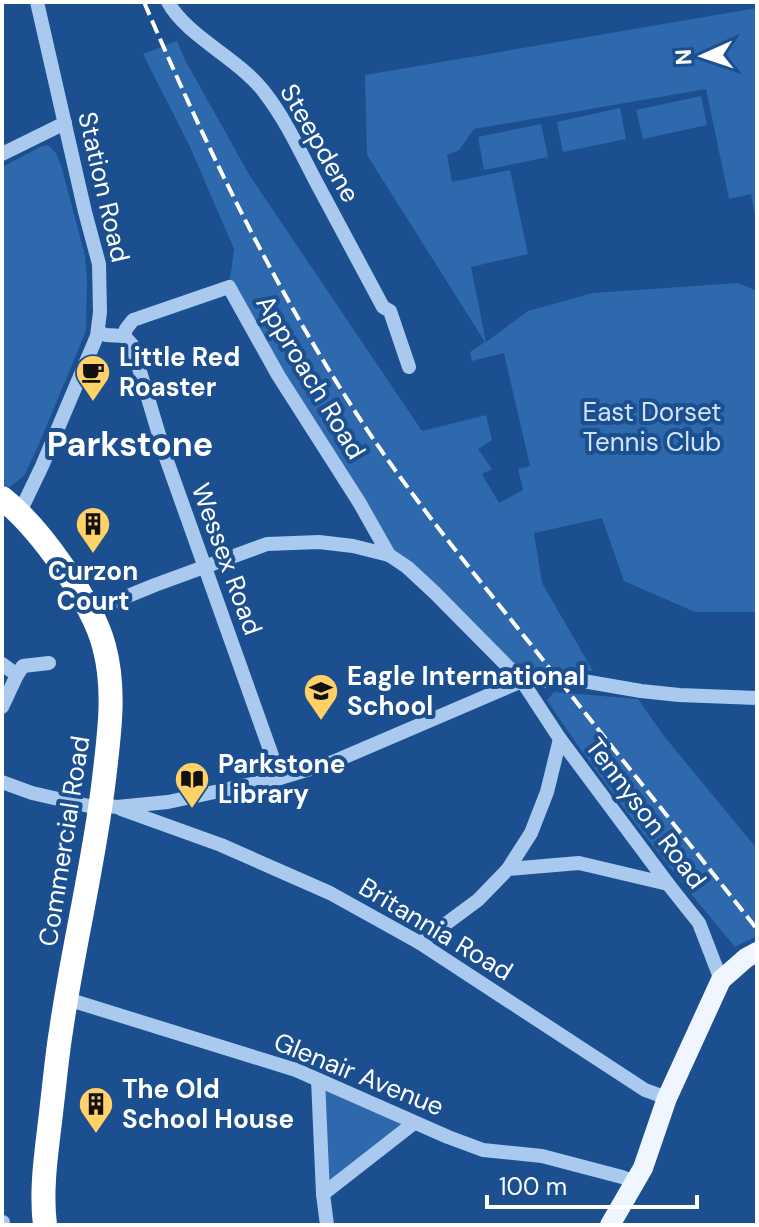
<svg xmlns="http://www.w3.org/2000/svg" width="759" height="1227" font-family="'DM Sans',sans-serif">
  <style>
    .green { fill: #2e69ad }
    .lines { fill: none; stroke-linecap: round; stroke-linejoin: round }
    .minor { stroke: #a9c9ee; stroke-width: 14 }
    .major { stroke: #f0f6ff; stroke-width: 20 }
    .highway { stroke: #fff; stroke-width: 24 }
    .rail { stroke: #fff; stroke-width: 4; stroke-dasharray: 14 6; stroke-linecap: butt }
    .labels { text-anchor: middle; stroke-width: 8; stroke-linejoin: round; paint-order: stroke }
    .street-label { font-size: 26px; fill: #fff; stroke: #1b4f8f }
    .poi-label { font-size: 26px; font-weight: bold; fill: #fff; stroke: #1b4f8f; text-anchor: start }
    .park-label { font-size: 26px; fill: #cfe3fa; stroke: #1b4f8f }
    .district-label { font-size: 34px; font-weight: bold; fill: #fff; stroke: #1b4f8f }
  </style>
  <rect width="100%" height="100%" fill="#1b4f8f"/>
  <g class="green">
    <polygon points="757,8 757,226 751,194 729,199 706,89 474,129 459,150 447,155 452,182 510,170 528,254 471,267 486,342 528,311 593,293 738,283 757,291 757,612 695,612 624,581 602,518 534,533 542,583 593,671 511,669 389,555 229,287 234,249 190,147 143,54 177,41 185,60 250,176 422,431 486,415 492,440 478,449 492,469 482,474 499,503 523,490 518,469 530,466 504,353 472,361 470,352 485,342 367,155 365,75"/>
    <polygon points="701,96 707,125 643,139 636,110"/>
    <polygon points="620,108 626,139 563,152 557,122"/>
    <polygon points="541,124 548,157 484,170 478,137"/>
    <polygon points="48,145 56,153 61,165 85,256 87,279 86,331 39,444 24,476 8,488 2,483 2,167 42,146"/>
    <path d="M554,692l84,7 26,37 93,113v87l-22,11c-66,-79 -131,-161 -188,-247z"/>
    <polygon points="318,1080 414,1123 323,1194"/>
  </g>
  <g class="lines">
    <g class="minor">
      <path d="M168,2c19,35 72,57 97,91 20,26 34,56 49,85 23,43 46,86 69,129l7,4 19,56"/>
      <polyline points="2,154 65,123"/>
      <polyline points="98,332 106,335 124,336 132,345 166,458 280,778"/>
      <polyline points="124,336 126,329 133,320 229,287 278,375 359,502 389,555"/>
      <polyline points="20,512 42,466 97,336 100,312 99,264 85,212 37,2"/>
      <polyline points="91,611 155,585 267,544 319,542 353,546 389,555 407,567 435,593 522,681 560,739 668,884 699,923 721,980"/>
      <polyline points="2,664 17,675 2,707"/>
      <polyline points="17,675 23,666 49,663"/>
      <polyline points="2,782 32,793 89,806 101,805 117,807 168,802 280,778 333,762 522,681 583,681 641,691 679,695 757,698"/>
      <polyline points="121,809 221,845 330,893 420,943 645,1090 667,1098"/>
      <polyline points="508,869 531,833 547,792 560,739"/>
      <polyline points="420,943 478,900 508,869 579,863 668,884"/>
      <polyline points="67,999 296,1070 448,1137 483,1150 542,1156 622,1177 635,1182"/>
      <polyline points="318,1080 323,1194 327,1225"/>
      <polyline points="323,1194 414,1123"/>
      <polyline points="2,1222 3,1222"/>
    </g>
    <polyline class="major" points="610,1225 643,1168 667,1098 721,980 746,958 757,952"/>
    <path class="highway" d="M2,498c37,29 90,103 102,148 12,44 5,89 0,133 -10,85 -31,168 -43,252 -4,24 -6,49 -9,73 -4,40 -12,81 -7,121"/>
    <path class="rail" d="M144,2c58,135 121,268 200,392 54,87 120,167 184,247 76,96 153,192 229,288"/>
  </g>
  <defs>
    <g id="cafe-pin" transform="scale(1.8)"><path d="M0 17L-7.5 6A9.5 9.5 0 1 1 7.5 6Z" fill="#ffd166" stroke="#1b4f8f"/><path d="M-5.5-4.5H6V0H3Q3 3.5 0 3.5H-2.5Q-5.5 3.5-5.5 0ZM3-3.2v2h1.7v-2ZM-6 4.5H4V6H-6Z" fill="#111"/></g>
    <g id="building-pin" transform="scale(1.8)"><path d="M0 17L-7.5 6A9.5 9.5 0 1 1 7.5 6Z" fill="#ffd166" stroke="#1b4f8f"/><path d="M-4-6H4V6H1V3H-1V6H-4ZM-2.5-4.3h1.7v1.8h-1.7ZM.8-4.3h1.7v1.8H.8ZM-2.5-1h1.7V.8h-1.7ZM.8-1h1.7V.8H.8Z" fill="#111"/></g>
    <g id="school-pin" transform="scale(1.8)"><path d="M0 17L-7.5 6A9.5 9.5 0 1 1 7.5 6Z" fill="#ffd166" stroke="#1b4f8f"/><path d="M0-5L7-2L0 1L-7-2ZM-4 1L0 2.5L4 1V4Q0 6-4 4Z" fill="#111"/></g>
    <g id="library-pin" transform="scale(1.8)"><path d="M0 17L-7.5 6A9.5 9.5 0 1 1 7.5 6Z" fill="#ffd166" stroke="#1b4f8f"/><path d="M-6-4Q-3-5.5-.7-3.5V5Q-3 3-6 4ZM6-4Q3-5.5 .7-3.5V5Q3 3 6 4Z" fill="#111"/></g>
  </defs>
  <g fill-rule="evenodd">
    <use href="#cafe-pin" x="93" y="372"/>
    <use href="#building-pin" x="93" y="524"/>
    <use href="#school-pin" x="321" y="691"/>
    <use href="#library-pin" x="192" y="779"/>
    <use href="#building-pin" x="96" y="1104"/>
  </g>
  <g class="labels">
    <g class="street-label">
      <text transform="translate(320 143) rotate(60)" y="9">Steepdene</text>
      <text transform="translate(104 187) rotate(77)" y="9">Station Road</text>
      <text transform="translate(311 377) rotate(59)" y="9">Approach Road</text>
      <text transform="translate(227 559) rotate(70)" y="9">Wessex Road</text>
      <text transform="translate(646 813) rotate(53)" y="9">Tennyson Road</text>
      <text transform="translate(64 841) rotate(-81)" y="9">Commercial Road</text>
      <text transform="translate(436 929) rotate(31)" y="9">Britannia Road</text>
      <text transform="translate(359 1074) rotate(22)" y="9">Glenair Avenue</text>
    </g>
    <g class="poi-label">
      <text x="119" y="366">Little Red<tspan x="119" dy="30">Roaster</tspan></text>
      <text x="93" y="580" text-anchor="middle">Curzon<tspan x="93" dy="30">Court</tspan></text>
      <text x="347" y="685">Eagle International<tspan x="347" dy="30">School</tspan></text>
      <text x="218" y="773">Parkstone<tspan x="218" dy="30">Library</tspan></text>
      <text x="122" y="1098">The Old<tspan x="122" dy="30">School House</tspan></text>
    </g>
    <g class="park-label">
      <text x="652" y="421">East Dorset<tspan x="652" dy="30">Tennis Club</tspan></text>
    </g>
    <g class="district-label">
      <text x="130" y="456">Parkstone</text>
    </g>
  </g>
  <rect width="759" height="1227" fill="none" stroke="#ffffff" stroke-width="8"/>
  <g transform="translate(703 56) rotate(267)" stroke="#1b4f8f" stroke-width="6" paint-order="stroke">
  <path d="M0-6L14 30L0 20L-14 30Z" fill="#ffffff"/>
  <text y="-12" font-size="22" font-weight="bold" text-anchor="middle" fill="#ffffff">N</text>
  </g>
  <path d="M487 1195v12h210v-12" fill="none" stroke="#ffffff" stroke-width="4"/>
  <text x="499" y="1195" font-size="24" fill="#ffffff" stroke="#1b4f8f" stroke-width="6" paint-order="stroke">100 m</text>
</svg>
